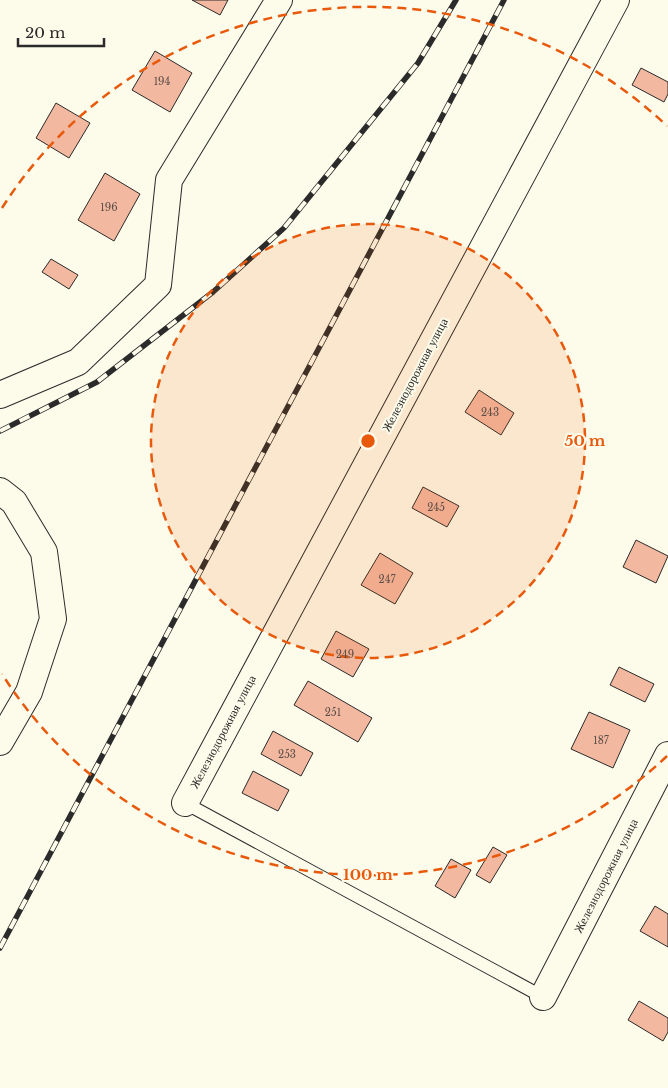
<svg xmlns="http://www.w3.org/2000/svg" width="668" height="1088" font-family="'Libre Baskerville',serif">
  <style>
    .building { fill: #f2b8a0; stroke: #2b2b2b }
    .lines { fill: none; stroke-linecap: round; stroke-linejoin: round }
    .service-casing { stroke: #2b2b2b; stroke-width: 14 }
    .minor-casing { stroke: #2b2b2b; stroke-width: 28 }
    .service { stroke: #fdfbea; stroke-width: 12 }
    .minor { stroke: #fdfbea; stroke-width: 26 }
    .rail-casing { stroke: #2b2b2b; stroke-width: 5.5 }
    .rail { stroke: #fdfbea; stroke-width: 4; stroke-dasharray: 11; stroke-linecap: butt }
    .ring { fill: none; stroke: #e8590c; stroke-width: 2.5; stroke-dasharray: 9 6 }
    .labels { text-anchor: middle; stroke-width: 4; stroke-linejoin: round; paint-order: stroke }
    .number-label { font-size: 10px; fill: #5d4e48 }
    .street-label { font-size: 12px; fill: #2b2b2b; stroke: #fdfbea }
    .centre { fill: #e8590c; stroke: #fdfbea; stroke-width: 2.5 }
    .ring-label { font-size: 15px; text-anchor: middle; font-weight: bold; fill: #e8590c; stroke: #fdfbea; stroke-width: 4; stroke-linejoin: round; paint-order: stroke }
  </style>
  <rect width="100%" height="100%" fill="#fdfbea"/>
  <g class="building">
    <polygon points="192,0 228,0 220,15"/>
    <polygon points="155,51 192,73 170,112 132,90"/>
    <polygon points="641,68 668,82 668,94 664,102 632,85"/>
    <polygon points="56,103 90,123 69,158 36,138"/>
    <polygon points="105,173 140,194 114,241 78,220"/>
    <polygon points="51,259 78,275 69,289 42,272"/>
    <polygon points="479,390 514,413 501,435 465,412"/>
    <polygon points="423,487 459,506 447,527 412,508"/>
    <polygon points="636,540 668,556 656,583 623,567"/>
    <polygon points="380,553 413,573 395,604 361,585"/>
    <polygon points="336,631 369,649 353,677 321,659"/>
    <polygon points="619,667 654,684 645,702 610,685"/>
    <polygon points="308,681 372,718 358,742 294,705"/>
    <polygon points="589,712 630,730 613,768 571,749"/>
    <polygon points="273,731 313,753 301,776 261,754"/>
    <polygon points="253,771 289,790 278,811 242,793"/>
    <polygon points="493,847 507,855 490,883 476,875"/>
    <polygon points="451,859 471,870 455,898 435,886"/>
    <polygon points="655,906 668,914 668,947 640,931"/>
    <polygon points="639,1001 668,1018 668,1032 663,1041 628,1020"/>
  </g>
  <g class="lines">
    <g class="service-casing">
      <polyline id="service" points="185,803 543,997"/>
    </g>
    <g class="minor-casing">
      <g id="minor">
        <polyline points="0,395 78,362 158,285 169,180 279,0"/>
        <polyline points="0,491 14,502 44,552 53,619 29,692 0,742"/>
        <polyline points="185,803 616,0"/>
        <polyline points="543,997 668,755"/>
      </g>
    </g>
    <use href="#service" class="service"/>
    <use href="#minor" class="minor"/>
    <g class="rail-casing">
      <g id="rail">
        <polyline points="0,431 97,382 213,292 284,228 418,63 456,0"/>
        <polyline points="0,948 504,0"/>
      </g>
    </g>
    <use href="#rail" class="rail"/>
  </g>
  <circle cx="368" cy="441" r="217" fill="#e8590c" fill-opacity=".12"/>
  <g class="ring">
    <circle cx="368" cy="441" r="217"/>
    <path d="M667 756A434 434 0 0 1 2 674M2 208A434 434 0 0 1 667 126"/>
  </g>
  <g class="labels">
    <g class="number-label">
      <text x="162" y="85">194</text>
      <text x="109" y="211">196</text>
      <text x="490" y="416">243</text>
      <text x="436" y="511">245</text>
      <text x="387" y="583">247</text>
      <text x="345" y="658">249</text>
      <text x="333" y="716">251</text>
      <text x="601" y="744">187</text>
      <text x="287" y="758">253</text>
    </g>
    <g class="street-label">
      <text transform="translate(415 375) rotate(-62)" y="4">Железнодорожная улица</text>
      <text transform="translate(223 732) rotate(-62)" y="4">Железнодорожная улица</text>
      <text transform="translate(606 876) rotate(-63)" y="4">Железнодорожная улица</text>
    </g>
  </g>
  <circle cx="368" cy="441" r="8" class="centre"/>
  <g class="ring-label">
    <text x="585" y="446">50 m</text>
    <text x="368" y="880">100 m</text>
  </g>
  <path d="M18 38v8h86v-8" fill="none" stroke="#2b2b2b" stroke-width="2.5"/>
  <text x="25" y="38" font-size="15" fill="#2b2b2b" stroke="#fdfbea" stroke-width="4" paint-order="stroke">20 m</text>
</svg>
